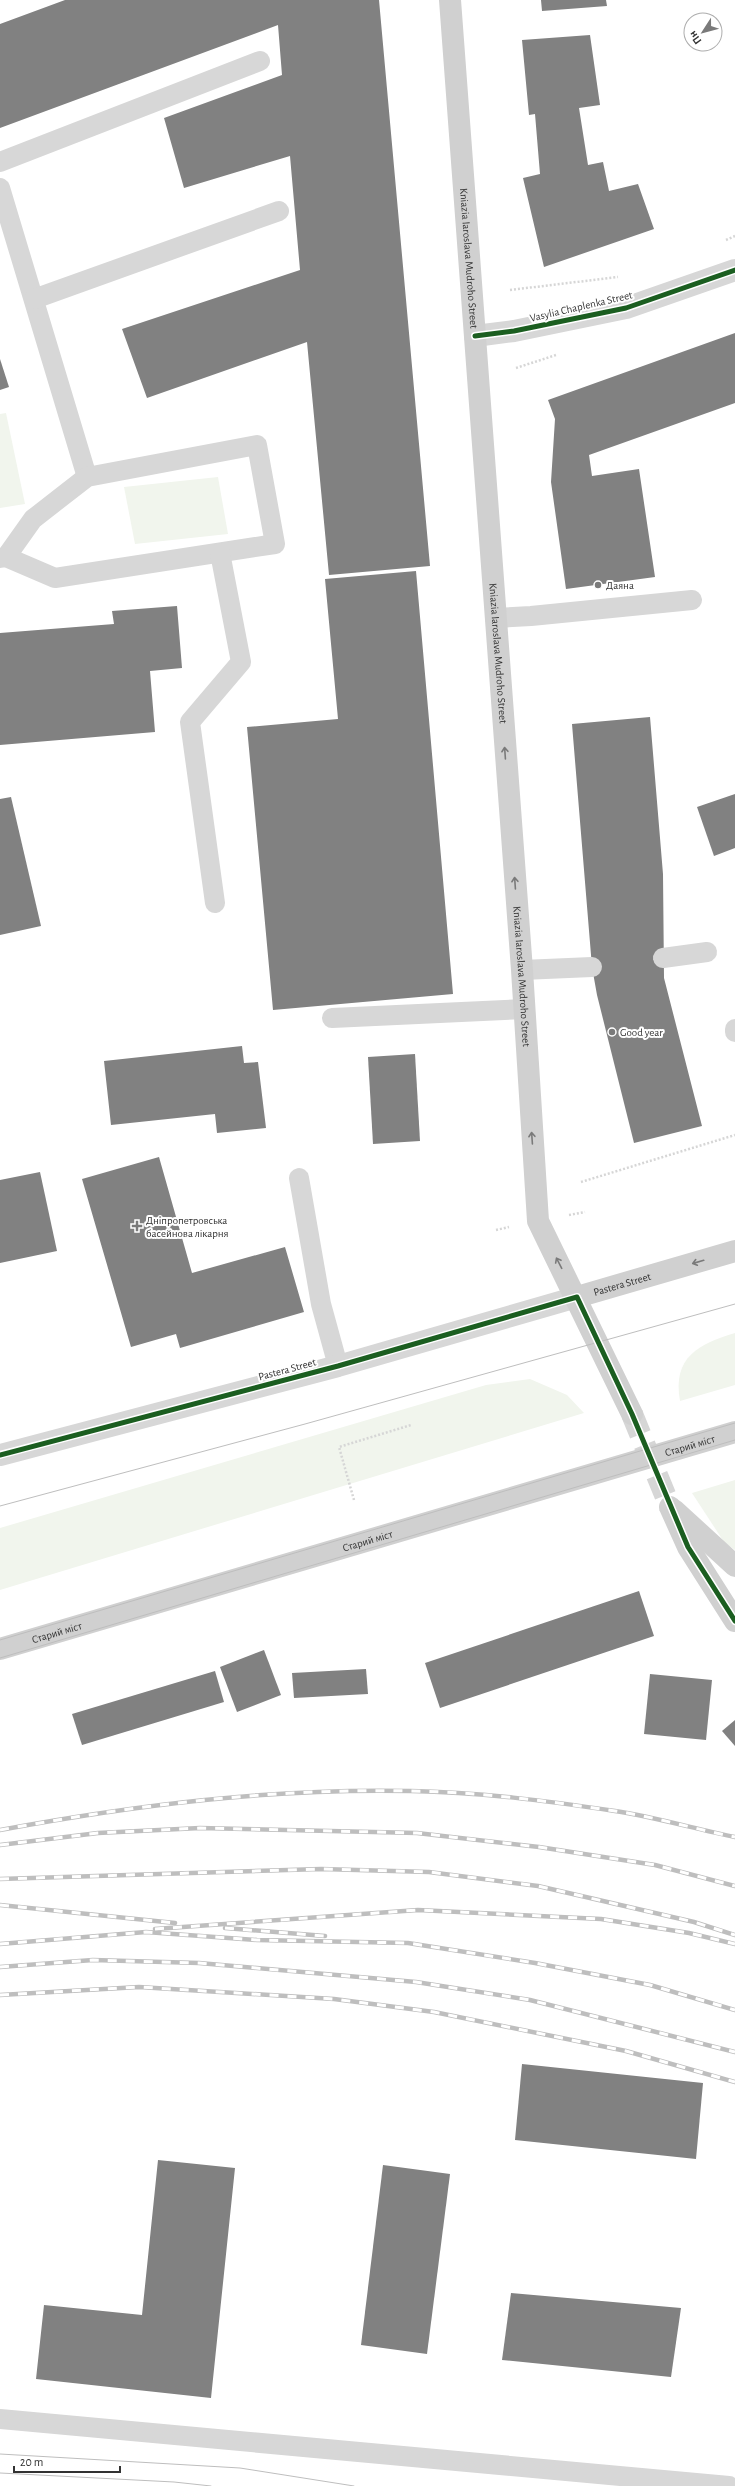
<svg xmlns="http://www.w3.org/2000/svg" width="735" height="2486" font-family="'Alegreya Sans',sans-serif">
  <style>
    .green { fill: #f1f5ed }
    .building { fill: #818181 }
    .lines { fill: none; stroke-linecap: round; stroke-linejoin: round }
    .secondary-tunnel { stroke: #d6d6d6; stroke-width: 22; stroke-dasharray: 22 11; stroke-linecap: butt }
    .path { stroke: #d6d6d6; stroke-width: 2.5; stroke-dasharray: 2 2; stroke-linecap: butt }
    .lane { stroke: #d7d7d7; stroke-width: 20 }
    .street { stroke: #d7d7d7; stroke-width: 22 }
    .secondary { stroke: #d0d0d0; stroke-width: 22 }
    .tram { stroke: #bebebe; stroke-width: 1 }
    .rail-casing { stroke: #bebebe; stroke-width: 4.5 }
    .rail { stroke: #fff; stroke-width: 3; stroke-dasharray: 9; stroke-linecap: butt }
    .cycleway-casing { stroke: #fff; stroke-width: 8 }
    .cycleway { stroke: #1b5e20; stroke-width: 5 }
    .oneway { stroke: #7a7a7a }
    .poi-dot { fill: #7a7a7a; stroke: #fff; stroke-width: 1.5 }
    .labels { text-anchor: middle; stroke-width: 4; stroke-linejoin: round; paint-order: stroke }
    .street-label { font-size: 11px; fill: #333; stroke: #fff }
    .poi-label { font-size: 11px; fill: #333; stroke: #fff; text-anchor: start }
  </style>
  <rect width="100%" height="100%" fill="#fff"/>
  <g class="green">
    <polygon points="6,413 25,504 0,508 0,414"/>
    <polygon points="218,477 228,534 135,544 124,487"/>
    <path d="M735,1333v52l-55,16c-8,-44 19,-57 55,-68z"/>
    <polygon points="530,1379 567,1395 584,1413 0,1590 0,1528 486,1385"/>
    <polygon points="735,1480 735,1550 724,1542 692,1493"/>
  </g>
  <g class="building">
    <polygon points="65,0 379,0 430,566 329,575 307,342 147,398 122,329 300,270 290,156 184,188 164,118 282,75 278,25 0,128 0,24"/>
    <polygon points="541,0 606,0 607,6 542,11"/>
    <polygon points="590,35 600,105 579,108 588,165 603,162 609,191 638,184 654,229 544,267 523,178 540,174 535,114 529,115 522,40"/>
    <polygon points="735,333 735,403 589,455 592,476 639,469 655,577 566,589 551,482 555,419 548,400"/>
    <polygon points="0,359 9,387 0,390"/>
    <polygon points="416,571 453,994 273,1010 247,727 338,719 325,579"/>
    <polygon points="177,606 182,668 150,671 155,732 0,745 0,633 114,624 112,611"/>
    <polygon points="650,717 663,874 664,978 702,1126 634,1143 597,995 592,967 572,724"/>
    <polygon points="735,794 735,848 714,856 697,807"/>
    <polygon points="11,797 41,926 0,935 0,799"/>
    <polygon points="242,1046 244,1063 258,1062 266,1128 217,1133 215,1114 111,1125 104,1061"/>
    <polygon points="415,1054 420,1141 373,1144 368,1057"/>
    <polygon points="159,1157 192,1273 285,1247 304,1312 180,1348 176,1334 131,1347 82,1179"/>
    <polygon points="40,1172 57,1251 0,1263 0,1180"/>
    <polygon points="639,1591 654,1636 440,1708 425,1663"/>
    <polygon points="264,1650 281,1695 237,1712 220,1667"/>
    <polygon points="366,1669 368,1694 294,1698 292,1673"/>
    <polygon points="215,1671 224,1702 82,1745 72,1714"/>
    <polygon points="650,1674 712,1680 706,1740 644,1734"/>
    <polygon points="735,1720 735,1746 722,1731"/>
    <polygon points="522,2064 703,2083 696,2159 515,2140"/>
    <polygon points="158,2160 235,2168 211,2398 36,2379 44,2305 142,2315"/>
    <polygon points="383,2165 450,2174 427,2354 361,2345"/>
    <polygon points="511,2293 681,2308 671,2377 502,2360"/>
  </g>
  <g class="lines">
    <polyline class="secondary-tunnel" points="632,1414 670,1507"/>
    <g class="path">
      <polyline points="726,240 735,236"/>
      <polyline points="510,290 618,277"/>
      <polyline points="516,368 556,355"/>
      <polyline points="581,1182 735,1135"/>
      <polyline points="569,1215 585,1212"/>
      <polyline points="496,1230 509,1227"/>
      <polyline points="354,1500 339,1447 411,1425"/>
    </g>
    <g class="lane">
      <polyline points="0,162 260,61"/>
      <polyline points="0,188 87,477"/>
      <polyline points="34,299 279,211"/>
      <polyline points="0,558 6,557 55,578 275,544 257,445 87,477 33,519 6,557"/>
      <polyline points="495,618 531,616 692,600"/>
      <polyline points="215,903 190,722 241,662 220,553"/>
      <polyline points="663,958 707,952"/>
      <polyline points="522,970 592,967"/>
      <polyline points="332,1018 524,1009"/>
      <polyline points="735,1029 735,1032"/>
      <polyline points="299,1178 321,1304 338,1366"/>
      <polyline points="0,2419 729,2486"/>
    </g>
    <g class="street">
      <polyline points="475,336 514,331 626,308 735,270"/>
      <polyline points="0,1455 338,1366 577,1297"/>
    </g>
    <g class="secondary">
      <path id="s1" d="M450,0l72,970 16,251 94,193"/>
      <path id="s2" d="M577,1297l158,-46"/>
      <polyline points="670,1507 688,1547 735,1621"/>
      <polyline points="674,1510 735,1566"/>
      <path id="s3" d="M0,1649l735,-217"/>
    </g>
    <g class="tram">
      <polyline points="0,1506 305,1424 735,1304"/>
      <polyline points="0,1640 735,1423"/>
      <polyline points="0,1658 735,1440"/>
      <polyline points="0,2454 240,2468 354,2486"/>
      <polyline points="0,2473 174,2482 211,2486"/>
    </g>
    <g class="rail-casing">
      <g id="rail">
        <path d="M0,1830c136,-25 273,-42 411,-39 68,1 137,10 204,20 40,6 80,18 120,26"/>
        <polyline points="0,1845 98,1833 200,1828 417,1833 539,1847 655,1865 735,1886"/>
        <polyline points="0,1879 321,1869 429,1872 538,1886 694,1922 735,1935"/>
        <polyline points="0,1905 175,1923"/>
        <polyline points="225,1928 325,1936"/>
        <polyline points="155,1929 418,1910 601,1919 689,1933 735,1944"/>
        <polyline points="0,1944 146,1932 257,1940 408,1943 535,1963 650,1985 735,2010"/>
        <polyline points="0,1967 93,1960 199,1963 416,1982 530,2000 735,2052"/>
        <polyline points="0,1995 139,1987 334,1999 434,2012 626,2051 735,2082"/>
      </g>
    </g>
    <use href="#rail" class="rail"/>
    <g class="cycleway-casing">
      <g id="cycleway">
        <polyline points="475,336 514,331 626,308 735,270"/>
        <polyline points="0,1455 338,1366 577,1297 632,1414 688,1547 735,1621"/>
      </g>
    </g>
    <use href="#cycleway" class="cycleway"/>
  </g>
  <defs><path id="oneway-shaft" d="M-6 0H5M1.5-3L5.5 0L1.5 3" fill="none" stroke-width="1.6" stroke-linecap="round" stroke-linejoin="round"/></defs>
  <g class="oneway">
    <use href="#oneway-shaft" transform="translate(505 753) rotate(-94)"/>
    <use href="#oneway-shaft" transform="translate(515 883) rotate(-94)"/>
    <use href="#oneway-shaft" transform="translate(532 1138) rotate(-94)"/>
    <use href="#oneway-shaft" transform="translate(698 1262) rotate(164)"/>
    <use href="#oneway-shaft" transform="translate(559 1263) rotate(-117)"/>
  </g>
  <g class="poi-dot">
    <circle cx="598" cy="585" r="4"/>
    <circle cx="612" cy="1032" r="4"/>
    <path d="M135 1220h4v4h4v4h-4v4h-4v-4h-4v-4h4z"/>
  </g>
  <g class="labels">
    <g class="street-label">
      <text dy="4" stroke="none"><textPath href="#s1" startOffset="259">Kniazia Iaroslava Mudroho Street</textPath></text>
      <text transform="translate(581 306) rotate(-13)" y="4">Vasylia Chaplenka Street</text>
      <text dy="4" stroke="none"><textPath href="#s1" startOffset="655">Kniazia Iaroslava Mudroho Street</textPath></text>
      <text dy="4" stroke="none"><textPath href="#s1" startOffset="979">Kniazia Iaroslava Mudroho Street</textPath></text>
      <text dy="4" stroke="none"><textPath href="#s2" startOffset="47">Pastera Street</textPath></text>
      <text transform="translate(287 1369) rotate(-15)" y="4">Pastera Street</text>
      <text dy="4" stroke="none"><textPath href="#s3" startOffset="719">Старий міст</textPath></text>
      <text dy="4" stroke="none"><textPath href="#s3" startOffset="383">Старий міст</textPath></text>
      <text dy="4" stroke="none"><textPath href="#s3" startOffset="59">Старий міст</textPath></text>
    </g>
    <g class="poi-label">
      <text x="606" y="589">Даяна</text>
      <text x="620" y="1036">Good year</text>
      <text x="146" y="1224">Дніпропетровська<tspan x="146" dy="13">басейнова лікарня</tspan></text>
    </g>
  </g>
  <g transform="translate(703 32) rotate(234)"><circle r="19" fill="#ffffff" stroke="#adadad"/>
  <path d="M0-3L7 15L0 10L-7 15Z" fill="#7a7a7a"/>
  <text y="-6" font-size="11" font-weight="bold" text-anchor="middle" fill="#333333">Пн</text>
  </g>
  <path d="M14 2466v6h106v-6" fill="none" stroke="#333333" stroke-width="2"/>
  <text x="20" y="2466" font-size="12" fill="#333333" stroke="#ffffff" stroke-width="3" paint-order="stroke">20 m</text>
</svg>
